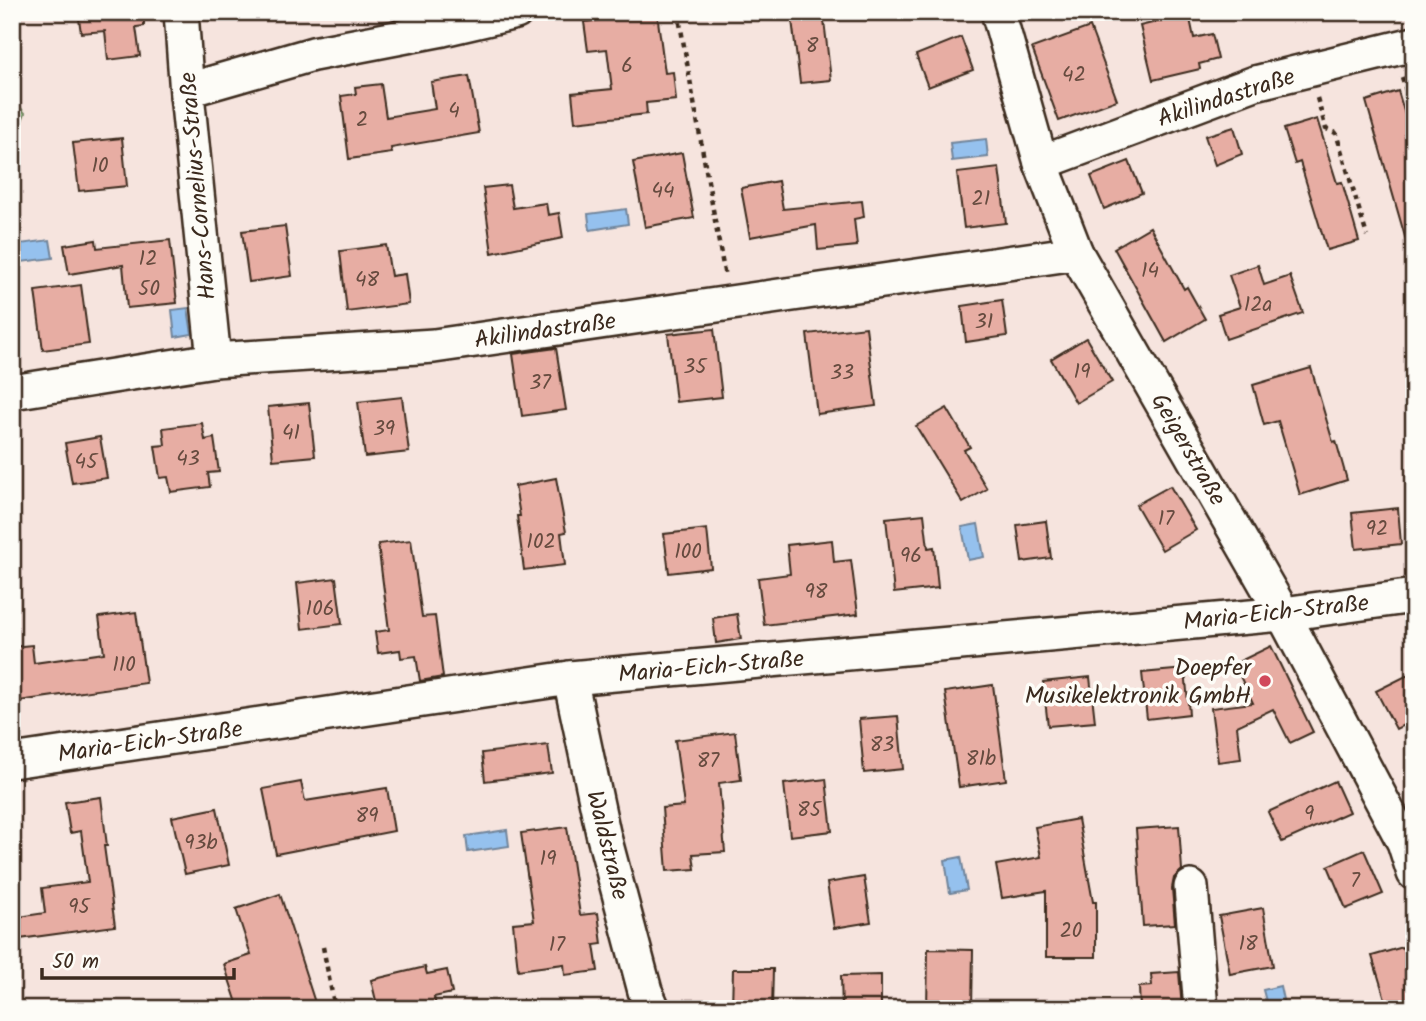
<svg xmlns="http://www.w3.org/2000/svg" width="1426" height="1021" font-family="Kalam,sans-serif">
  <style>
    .green { fill: #ade3a6; stroke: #748662; stroke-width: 2 }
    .water { fill: #95c1ee; stroke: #71859b; stroke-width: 2 }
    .building { fill: #e7ada3; stroke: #3b2a1e; stroke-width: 2 }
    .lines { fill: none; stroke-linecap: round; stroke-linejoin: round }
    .minor-casing { stroke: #3b2a1e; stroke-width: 38 }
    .path { stroke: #3b2a1e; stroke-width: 4.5; stroke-dasharray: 5 5; stroke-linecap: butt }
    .minor { stroke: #fdfcf7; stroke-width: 33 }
    .poi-dot { fill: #d1495b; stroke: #fdfcf7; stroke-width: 2.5 }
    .labels { text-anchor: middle; stroke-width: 7; stroke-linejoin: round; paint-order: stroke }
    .number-label { font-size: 21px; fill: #664b3f }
    .street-label { font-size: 24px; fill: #3b2a1e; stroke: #fdfcf7 }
    .poi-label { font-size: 24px; fill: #3b2a1e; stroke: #fdfcf7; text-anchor: end }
  </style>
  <rect width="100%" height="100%" fill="#f6e4de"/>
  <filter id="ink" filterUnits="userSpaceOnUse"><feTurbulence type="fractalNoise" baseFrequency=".0143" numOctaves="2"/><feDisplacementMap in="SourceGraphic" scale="14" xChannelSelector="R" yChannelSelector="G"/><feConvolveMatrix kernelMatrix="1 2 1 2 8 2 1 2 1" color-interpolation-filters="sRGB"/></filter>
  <g filter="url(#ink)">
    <polygon class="green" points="12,98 25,113 12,146"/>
    <g class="water">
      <polygon points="986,139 988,157 952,161 950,143"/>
      <polygon points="626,209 628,224 590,230 588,214"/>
      <polygon points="50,240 53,258 14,263 12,245"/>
      <polygon points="188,308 192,334 175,337 172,310"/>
      <polygon points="978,524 984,557 968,560 962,527"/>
      <polygon points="507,830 509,846 468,852 466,836"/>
      <polygon points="961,857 967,890 950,893 945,860"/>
      <polygon points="1280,986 1285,1009 1268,1009 1263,990"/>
    </g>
    <g class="building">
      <polygon points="78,12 144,12 144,26 136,27 140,56 108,60 105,31 81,33"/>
      <polygon points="791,12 823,12 831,80 800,83"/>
      <polygon points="657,13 665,73 673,72 676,100 646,103 647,114 575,122 572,93 612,89 607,49 588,51 584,22"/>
      <polygon points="1189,14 1194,38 1212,34 1218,59 1199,64 1200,69 1153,80 1140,26"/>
      <polygon points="1090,27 1117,100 1059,121 1032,48"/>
      <polygon points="961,37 973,70 928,87 916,55"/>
      <polygon points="469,76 479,133 391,148 392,153 349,159 341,96 356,94 355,87 381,84 386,117 435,109 431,82"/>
      <polygon points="1398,91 1414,145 1414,246 1408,247 1366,101"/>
      <polygon points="1317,119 1337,183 1342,182 1359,241 1327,250 1300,162 1295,164 1284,129"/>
      <polygon points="1234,127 1242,154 1215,165 1205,136"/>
      <polygon points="122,138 127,186 79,191 73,143"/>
      <polygon points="682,153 694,218 645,227 633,162"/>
      <polygon points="1129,161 1142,193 1104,209 1091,176"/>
      <polygon points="999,168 1006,223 964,228 957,173"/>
      <polygon points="778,181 783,209 862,201 864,217 854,219 857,246 818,250 816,225 750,237 741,188"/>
      <polygon points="509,185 513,208 546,203 548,215 559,213 563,238 492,253 483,188"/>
      <polygon points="285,226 292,276 249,282 242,231"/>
      <polygon points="1150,227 1184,289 1187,287 1205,319 1166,342 1114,248"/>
      <polygon points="96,240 97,248 170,240 177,303 127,308 123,265 69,274 64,245"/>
      <polygon points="386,245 391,276 405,274 409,304 347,312 340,251"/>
      <polygon points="1258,265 1264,285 1290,276 1303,313 1226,339 1218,314 1240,307 1229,275"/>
      <polygon points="81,285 89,344 43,350 35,291"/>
      <polygon points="1002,300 1007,336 966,342 962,306"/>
      <polygon points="866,327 876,406 817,414 807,334"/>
      <polygon points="714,329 722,397 676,402 668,334"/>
      <polygon points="1086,338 1112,382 1076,403 1051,359"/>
      <polygon points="556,348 566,410 522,416 513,354"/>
      <polygon points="1311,368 1333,442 1336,441 1347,480 1300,495 1278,421 1264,425 1253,385"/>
      <polygon points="402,397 409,452 365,457 358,402"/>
      <polygon points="309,403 315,456 273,460 268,407"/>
      <polygon points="947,408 970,447 964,450 987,489 963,503 916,426"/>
      <polygon points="202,423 205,440 214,438 219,472 208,473 210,487 171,492 168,477 160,478 155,446 165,445 163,428"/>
      <polygon points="100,437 107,478 72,483 65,443"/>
      <polygon points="556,478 566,532 561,533 565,565 524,570 517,516 520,516 515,486"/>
      <polygon points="1170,486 1196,530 1162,550 1136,505"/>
      <polygon points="1398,508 1401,544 1356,549 1352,513"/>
      <polygon points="924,514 928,548 934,547 938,588 894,593 886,518"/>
      <polygon points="1046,521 1051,558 1022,562 1017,525"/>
      <polygon points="707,529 711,568 669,573 664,534"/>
      <polygon points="411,540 422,617 435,616 443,677 420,681 416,656 401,658 400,650 378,653 375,632 389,630 378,544"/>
      <polygon points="832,540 834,562 851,560 858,614 764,625 758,578 790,574 787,545"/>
      <polygon points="336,578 342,624 302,629 297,583"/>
      <polygon points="136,612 146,683 12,702 12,647 32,645 34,663 104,653 99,617"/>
      <polygon points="737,614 741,639 716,643 713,618"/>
      <polygon points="1271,646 1313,732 1290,743 1273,709 1237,726 1241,759 1218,762 1211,708 1253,703 1234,664"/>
      <polygon points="1185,669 1189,714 1147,719 1142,673"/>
      <polygon points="1414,672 1414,720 1396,729 1376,691"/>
      <polygon points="1090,677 1095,722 1048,726 1043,682"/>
      <polygon points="993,685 1006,780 959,787 945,692"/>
      <polygon points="898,716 903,769 864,773 859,719"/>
      <polygon points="735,732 741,780 719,783 725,852 693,854 695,869 667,871 662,808 684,806 675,740"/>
      <polygon points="548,745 552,773 485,781 482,753"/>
      <polygon points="826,779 832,831 790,836 784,784"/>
      <polygon points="1335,781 1349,812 1282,842 1268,812"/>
      <polygon points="301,782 305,801 387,788 394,831 276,854 263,789"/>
      <polygon points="101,797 107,846 104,846 115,926 12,940 12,918 45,913 42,888 88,882 81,831 70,833 65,802"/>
      <polygon points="217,808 229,865 185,874 172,817"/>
      <polygon points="1078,819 1093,902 1096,902 1096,957 1046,957 1046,891 1002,898 996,865 1041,857 1035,827"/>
      <polygon points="1179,826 1182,870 1174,878 1172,888 1175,924 1143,926 1136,829"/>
      <polygon points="567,827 580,915 598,913 602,944 594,945 598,971 565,975 564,964 518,970 513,923 534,921 521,833"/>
      <polygon points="1364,850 1383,894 1346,909 1328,866"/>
      <polygon points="864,877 871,922 834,928 827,883"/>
      <polygon points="280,894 317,1009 239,1009 224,964 251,955 236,909"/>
      <polygon points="1263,908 1273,966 1230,974 1219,916"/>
      <polygon points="1403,947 1414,982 1414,1009 1392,1009 1390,1001 1386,1002 1372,956"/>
      <polygon points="928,949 973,950 972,1009 927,1009"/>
      <polygon points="425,967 427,974 447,970 452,993 434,997 437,1009 378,1009 371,980"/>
      <polygon points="733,969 773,969 772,1009 732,1009"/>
      <polygon points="1179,972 1182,1009 1140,1009 1139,987 1152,986 1151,974"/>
      <polygon points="881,975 881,1009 842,1009 841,976"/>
    </g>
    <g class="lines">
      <g class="minor-casing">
        <g id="minor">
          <polyline points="181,12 187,94 214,360"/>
          <polyline points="998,12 1041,163 1076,253 1283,614 1404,842 1414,873"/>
          <polyline points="187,94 195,88 313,54 443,29 516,12"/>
          <polyline points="1041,163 1255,83 1414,44"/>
          <polyline points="12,392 214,360 434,346 1076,253"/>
          <polyline points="570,678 603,833 645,991 653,1009"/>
          <polyline points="12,761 570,678 1283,614 1414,596"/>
          <polyline points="1191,887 1201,1009"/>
        </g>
      </g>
      <g class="path">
        <polyline points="678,12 725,277"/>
        <polyline points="1402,77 1414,117"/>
        <polyline points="1317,98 1326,129 1336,133 1367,236"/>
        <polyline points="323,947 335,1009"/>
      </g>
      <use href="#minor" class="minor"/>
    </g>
  </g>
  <circle class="poi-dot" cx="1265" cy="681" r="7"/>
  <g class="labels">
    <g class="number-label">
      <text x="812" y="52">8</text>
      <text x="627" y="72">6</text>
      <text x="1074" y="81">42</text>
      <text x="454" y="117">4</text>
      <text x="362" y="126">2</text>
      <text x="100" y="172">10</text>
      <text x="663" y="197">44</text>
      <text x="981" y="205">21</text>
      <text x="148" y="265">12</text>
      <text x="1150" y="277">14</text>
      <text x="367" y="286">48</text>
      <text x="149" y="295">50</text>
      <text x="1258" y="311">12a</text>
      <text x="984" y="328">31</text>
      <text x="695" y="373">35</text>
      <text x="1082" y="378">19</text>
      <text x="842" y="379">33</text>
      <text x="540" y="389">37</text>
      <text x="384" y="435">39</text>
      <text x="291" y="439">41</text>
      <text x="188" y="465">43</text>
      <text x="86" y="468">45</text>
      <text x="1166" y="525">17</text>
      <text x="1377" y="535">92</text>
      <text x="541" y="548">102</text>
      <text x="688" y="558">100</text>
      <text x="911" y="562">96</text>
      <text x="816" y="598">98</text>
      <text x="320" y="615">106</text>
      <text x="124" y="671">110</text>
      <text x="882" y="751">83</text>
      <text x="981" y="765">81b</text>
      <text x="708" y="767">87</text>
      <text x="809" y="816">85</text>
      <text x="1309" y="820">9</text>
      <text x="367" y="822">89</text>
      <text x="201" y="849">93b</text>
      <text x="548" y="865">19</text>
      <text x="1355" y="887">7</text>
      <text x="79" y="913">95</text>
      <text x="1071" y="937">20</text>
      <text x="1248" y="950">18</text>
      <text x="557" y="951">17</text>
    </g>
    <g class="street-label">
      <text transform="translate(1226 97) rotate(-18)" y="8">Akilindastraße</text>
      <text transform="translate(197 186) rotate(-95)" y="8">Hans-Cornelius-Straße</text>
      <text transform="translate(545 330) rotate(-8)" y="8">Akilindastraße</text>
      <text transform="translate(1189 449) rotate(60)" y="8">Geigerstraße</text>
      <text transform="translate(1276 612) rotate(-6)" y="8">Maria-Eich-Straße</text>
      <text transform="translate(711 666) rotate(-5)" y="8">Maria-Eich-Straße</text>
      <text transform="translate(150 741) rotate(-8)" y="8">Maria-Eich-Straße</text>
      <text transform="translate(608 845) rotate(76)" y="8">Waldstraße</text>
    </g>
    <g class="poi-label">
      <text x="1251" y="675">Doepfer<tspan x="1251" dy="28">Musikelektronik GmbH</tspan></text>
    </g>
  </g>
  <rect width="1426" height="1021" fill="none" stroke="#fdfcf7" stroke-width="42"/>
  <rect x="21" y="21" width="1384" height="979" fill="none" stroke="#3b2a1e" stroke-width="2.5" filter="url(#ink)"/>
  <path d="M42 968v10h192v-10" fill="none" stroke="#3b2a1e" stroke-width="3.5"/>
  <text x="52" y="968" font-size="21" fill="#3b2a1e" stroke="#fdfcf7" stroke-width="5" paint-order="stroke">50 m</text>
</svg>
